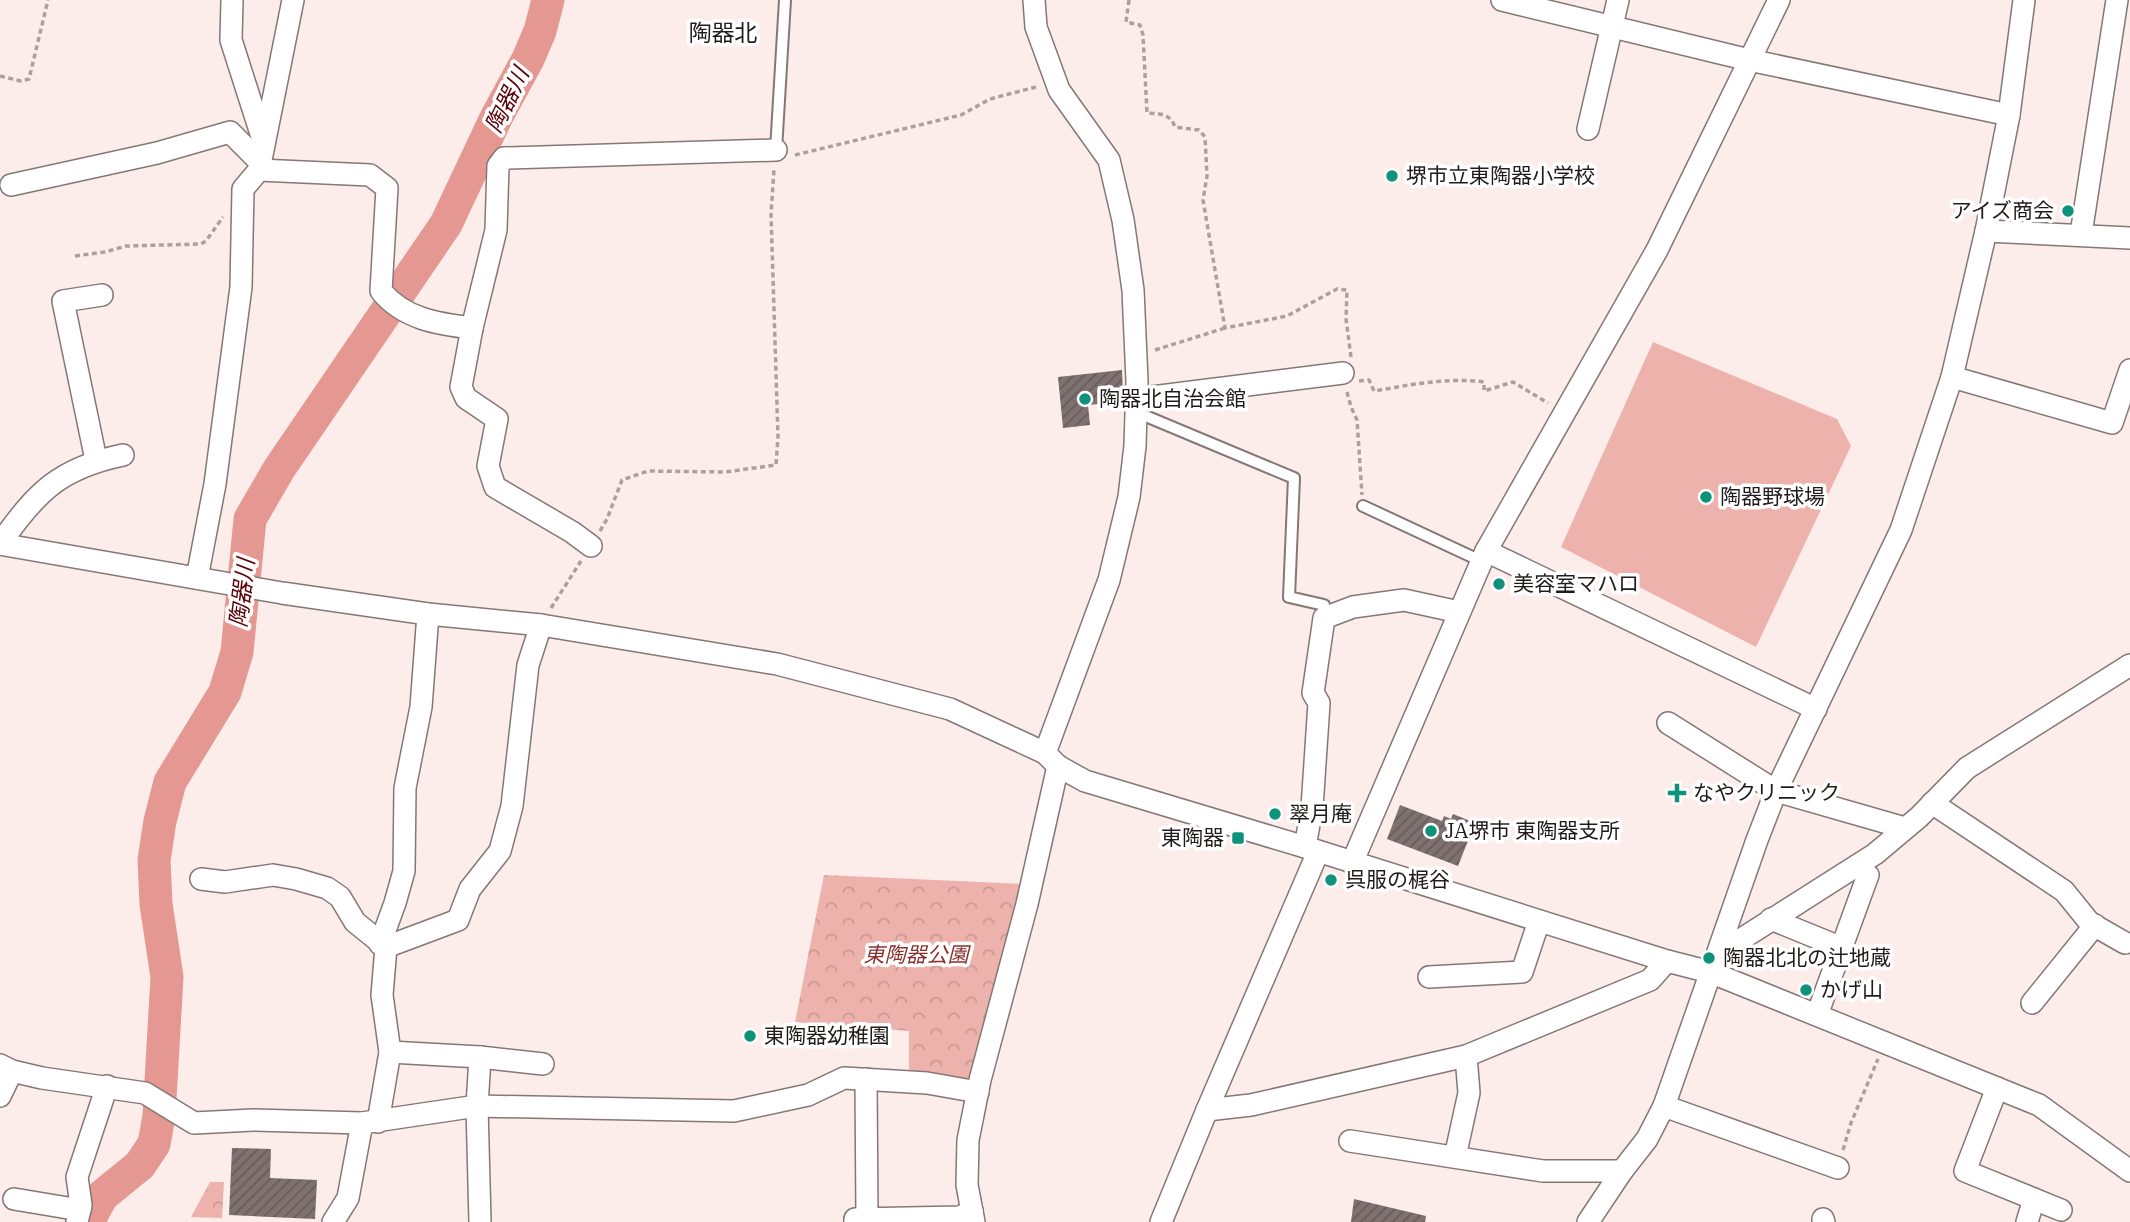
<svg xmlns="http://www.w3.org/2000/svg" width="2130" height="1222" font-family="'IBM Plex Serif','Noto Sans JP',serif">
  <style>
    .forest { fill: url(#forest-crowns) }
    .pitch { fill: #eeb2ac }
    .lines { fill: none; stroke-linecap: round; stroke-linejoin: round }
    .river { stroke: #e59891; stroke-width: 33 }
    .building { fill: url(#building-hatch) }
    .service-casing { stroke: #847776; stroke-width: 14 }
    .minor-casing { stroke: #847776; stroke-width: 24 }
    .path { stroke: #aba09e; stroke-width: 3.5; stroke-dasharray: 5 3.5; stroke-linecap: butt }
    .service { stroke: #fff; stroke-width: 10 }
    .minor { stroke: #fff; stroke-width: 21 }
    .poi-dot { fill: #0f927a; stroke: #fff; stroke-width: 2.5 }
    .labels { text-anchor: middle; stroke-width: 7; stroke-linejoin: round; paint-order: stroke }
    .poi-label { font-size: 21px; fill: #201b1a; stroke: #fff; text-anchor: start }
    .park-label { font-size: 21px; font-style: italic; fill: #8a302d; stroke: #fff }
    .neighbourhood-label { font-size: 23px; fill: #201b1a; stroke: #fff }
    .water-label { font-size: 23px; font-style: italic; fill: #5c0006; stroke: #fff }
  </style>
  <defs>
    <pattern id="forest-crowns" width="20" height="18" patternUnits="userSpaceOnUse" patternTransform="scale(1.75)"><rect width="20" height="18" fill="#eeb2ac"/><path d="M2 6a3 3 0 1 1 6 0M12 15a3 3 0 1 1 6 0" fill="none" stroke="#cc9893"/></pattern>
    <pattern id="building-hatch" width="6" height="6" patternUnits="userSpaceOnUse" patternTransform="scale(1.75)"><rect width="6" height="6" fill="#7e7170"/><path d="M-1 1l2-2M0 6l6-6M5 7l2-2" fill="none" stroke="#675c5b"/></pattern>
  </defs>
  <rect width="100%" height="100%" fill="#fcedeb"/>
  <g class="forest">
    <polygon points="824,875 1024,884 974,1077 967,1080 909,1070 909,1031 795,1022"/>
    <polygon points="210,1182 224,1182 222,1218 191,1217"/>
  </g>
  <polygon class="pitch" points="1653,342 1837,419 1851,446 1756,647 1561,547"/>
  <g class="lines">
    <polyline class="river" points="88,1222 102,1196 140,1165 154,1144 159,1116 167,977 156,904 154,860 160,821 170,782 225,692 237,652 250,519 279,469 446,224 496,118 528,59 540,31 548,0"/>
  </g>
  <g class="building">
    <polygon points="1122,370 1123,395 1110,396 1111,403 1088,405 1090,425 1063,428 1058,377"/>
    <polygon points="1400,805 1442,821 1444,816 1451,819 1453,814 1475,823 1458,866 1387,839"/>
    <polygon points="232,1148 271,1149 270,1178 317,1180 315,1219 229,1215"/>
    <polygon points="1354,1199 1426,1216 1425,1222 1351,1222"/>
  </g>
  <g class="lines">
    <g class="service-casing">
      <g id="service">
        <polyline points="778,153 776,150 785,0"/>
        <polyline points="1136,412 1294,478 1289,597 1324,605 1324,618"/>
        <polyline points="1363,506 1481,561"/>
      </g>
    </g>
    <g class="minor-casing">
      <g id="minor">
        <polyline points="232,0 231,40 263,140"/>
        <polyline points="1034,0 1036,27 1059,90 1109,160 1123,220 1133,290 1137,381 1135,446 1129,497 1109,580 1045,753"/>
        <polyline points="1502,0 1749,60 2009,115"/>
        <polyline points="1588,129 1618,0"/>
        <path d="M259,170l111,5 17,13 -6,103c23,28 57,33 91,37"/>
        <polyline points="11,185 157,153 230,132 261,163"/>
        <polyline points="1986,231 2130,238"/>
        <polyline points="2081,234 2117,0"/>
        <polyline points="1952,377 2112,423 2130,370"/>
        <polyline points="1136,399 1343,373"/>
        <polyline points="96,460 63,301 102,295"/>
        <polyline points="0,544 282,593 428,614 541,625 777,664 950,709 1045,753 1058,766 1085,781 1305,847 1667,961 1710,972 2039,1105 2130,1171"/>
        <path d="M0,544c36,-52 60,-76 123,-89"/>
        <polyline points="591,546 572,532 495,487 488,466 497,419 466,398 461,387 472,328 496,230 498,166 504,158 776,150"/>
        <polyline points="1486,551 1816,709"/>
        <polyline points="197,578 215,484 241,287 243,189 259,170 293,0"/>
        <polyline points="1668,723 1776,791 1905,828"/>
        <polyline points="1932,803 2064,891 2090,923 2125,943"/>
        <polyline points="1305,847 1312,808 1319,703 1313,693 1324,618 1353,607 1404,600 1459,612"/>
        <polyline points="1352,863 1486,551 1657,250 1779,0"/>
        <polyline points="201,879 225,882 273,875 296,879 327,888 340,897 355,922 386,947"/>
        <polyline points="1771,919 1842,948"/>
        <polyline points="380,944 395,903 404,871 405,788 421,707 428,614"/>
        <polyline points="1718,954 1875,854 1919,817 1967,768 2130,665"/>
        <polyline points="1429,977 1522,972 1539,921"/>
        <polyline points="2032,1003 2095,925"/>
        <polyline points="1817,1015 1868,875"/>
        <polyline points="390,1052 480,1057 543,1064"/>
        <polyline points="480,1057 477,1106 480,1222"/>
        <polyline points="0,1065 12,1071 42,1078 145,1093 194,1123 253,1120 362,1123 477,1106 734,1111 808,1095 844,1078 927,1083 978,1092"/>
        <polyline points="866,1079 867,1219"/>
        <polyline points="1997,1088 1965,1171 2061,1210"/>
        <polyline points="0,1096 12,1071"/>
        <polyline points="1664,1106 1838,1168"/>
        <polyline points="1207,1110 1251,1105 1466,1056 1650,980 1667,961"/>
        <polyline points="378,1122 390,1052 382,995 386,947 458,920 470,889 500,851 512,806 528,665 541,625"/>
        <polyline points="1350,1141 1543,1171 1622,1171"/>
        <polyline points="1455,1157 1469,1093 1466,1056"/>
        <polyline points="14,1199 80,1210"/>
        <polyline points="1823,1219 1824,1222"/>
        <polyline points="855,1221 855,1219 960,1217 972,1211"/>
        <polyline points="77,1222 81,1205 77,1177 107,1086"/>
        <polyline points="333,1222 348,1198 362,1123"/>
        <polyline points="974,1222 967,1185 968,1140 980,1080 1027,904 1058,766"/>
        <polyline points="1161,1222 1207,1110 1318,852"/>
        <polyline points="1588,1222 1622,1171 1647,1139 1664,1106 1757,840 1776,791 1901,530 1952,377 1986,231 2009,115 2024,0"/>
        <polyline points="2027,1222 2034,1199"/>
      </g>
    </g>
    <g class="path">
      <path d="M1129,0l-3,22 14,3 3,10 4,78c13,1 23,0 28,14l24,3 6,7 2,39 -4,24 22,128 62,-12 50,-27 10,1 -1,29 5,38"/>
      <polyline points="0,76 21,81 29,79 48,0"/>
      <polyline points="795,155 961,115 990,99 1036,87"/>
      <polyline points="75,256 105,252 126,246 201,244 206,241 223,217"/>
      <polyline points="1155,350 1225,328"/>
      <path d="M1359,381l10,-1 5,11c36,-6 73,-14 110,-9v9l29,-9 35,21"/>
      <polyline points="1347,392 1351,407 1357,420 1362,495"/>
      <polyline points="600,531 607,519 622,480 648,471 725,472 776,465 778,437 771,214 774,170"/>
      <polyline points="551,608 581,561"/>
      <polyline points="1843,1150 1851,1123 1878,1059"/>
    </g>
    <use href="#service" class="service"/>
    <use href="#minor" class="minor"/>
  </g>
  <g class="poi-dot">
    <circle cx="1392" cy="176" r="7"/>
    <circle cx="2068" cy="211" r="7"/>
    <circle cx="1085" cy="399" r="7"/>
    <circle cx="1706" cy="497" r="7"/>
    <circle cx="1499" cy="584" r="7"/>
    <path d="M1673.5 782.5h7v7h7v7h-7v7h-7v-7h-7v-7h7z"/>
    <circle cx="1275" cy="814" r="7"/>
    <circle cx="1431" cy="831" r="7"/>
    <rect x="1231" y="831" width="14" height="14" rx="3.5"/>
    <circle cx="1331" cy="880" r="7"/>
    <circle cx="1709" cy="958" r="7"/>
    <circle cx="1806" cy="990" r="7"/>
    <circle cx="750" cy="1036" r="7"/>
  </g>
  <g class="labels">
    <g class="poi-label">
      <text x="1406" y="183">堺市立東陶器小学校</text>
      <text x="2054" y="218" text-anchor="end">アイズ商会</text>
      <text x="1099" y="406">陶器北自治会館</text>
      <text x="1720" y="504">陶器野球場</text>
      <text x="1513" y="591">美容室マハロ</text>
      <text x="1693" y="800">なやクリニック</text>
      <text x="1289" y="821">翠月庵</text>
      <text x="1445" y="838">JA堺市 東陶器支所</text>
      <text x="1224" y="845" text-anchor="end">東陶器</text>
      <text x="1345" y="887">呉服の梶谷</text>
      <text x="1723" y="965">陶器北北の辻地蔵</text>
      <text x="1820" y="997">かげ山</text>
      <text x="764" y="1043">東陶器幼稚園</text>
    </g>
    <g class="park-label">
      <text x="916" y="962">東陶器公園</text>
    </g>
    <g class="neighbourhood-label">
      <text x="723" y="41">陶器北</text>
    </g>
    <g class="water-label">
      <text transform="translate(507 100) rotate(-64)" y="8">陶器川</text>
      <text transform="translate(242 593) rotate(-83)" y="8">陶器川</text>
    </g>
  </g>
</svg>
